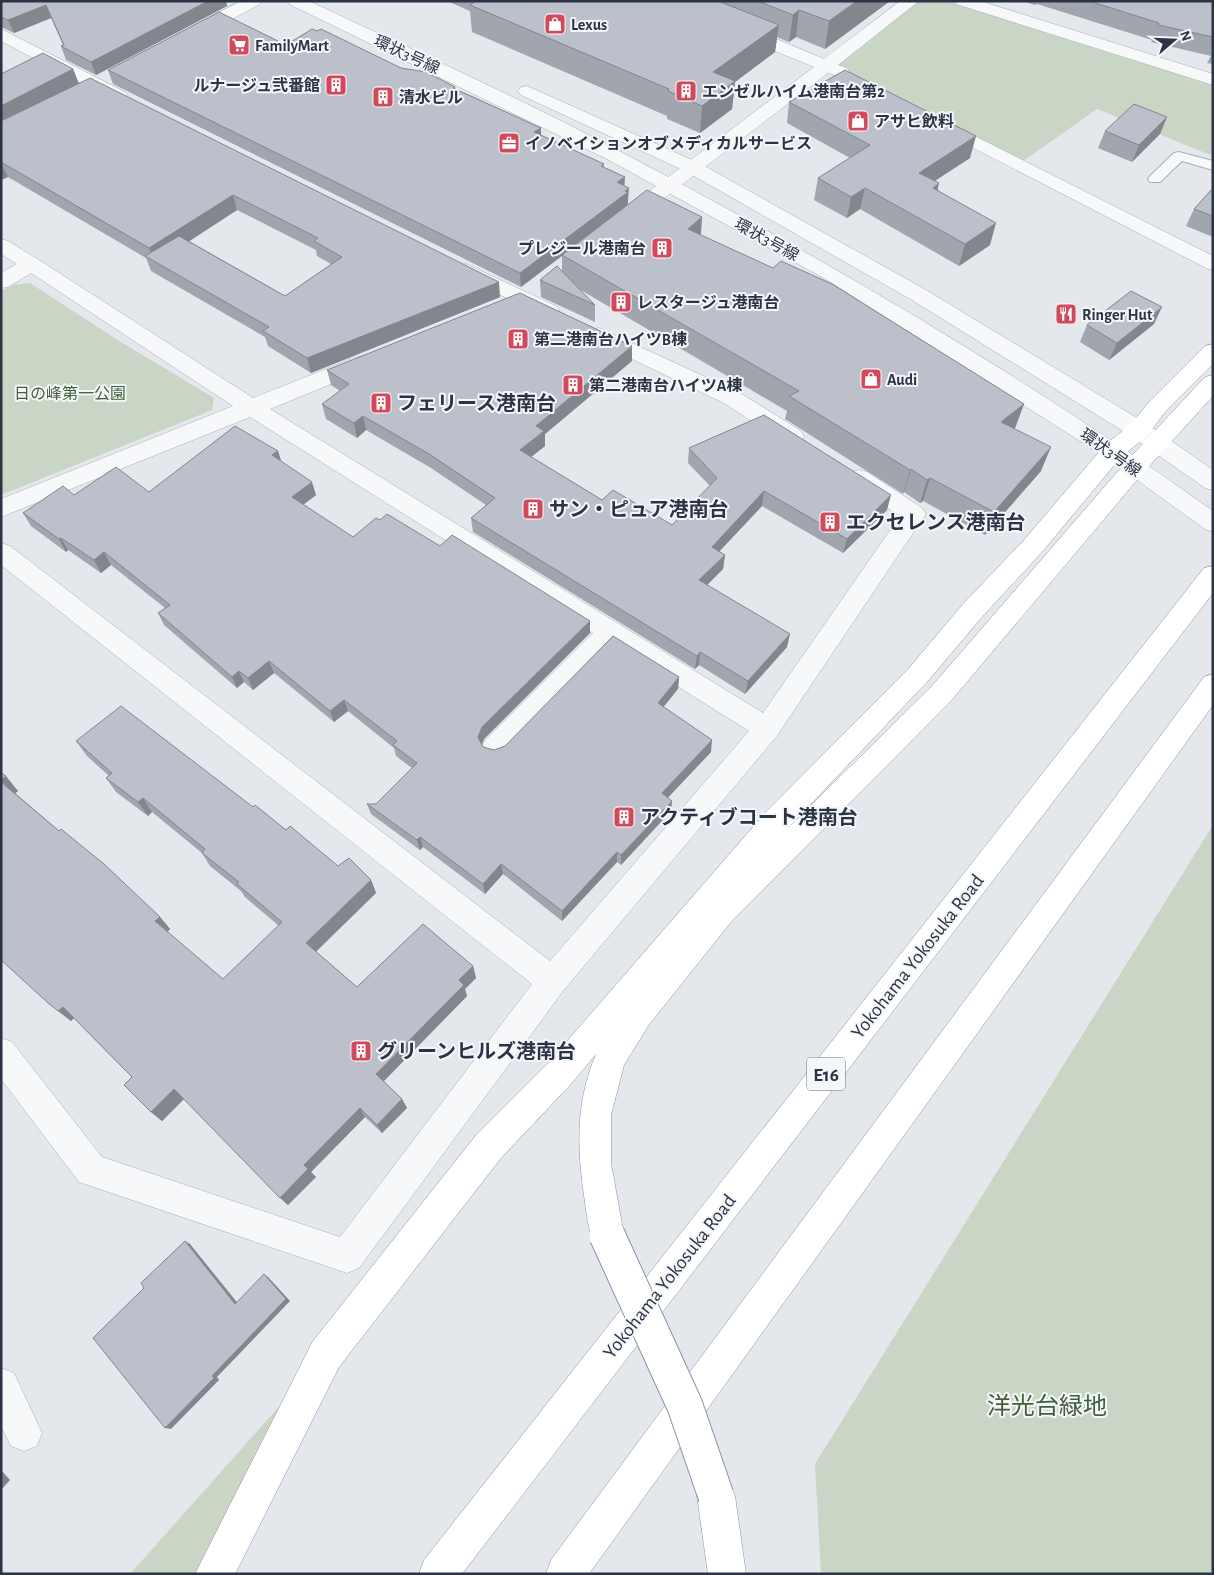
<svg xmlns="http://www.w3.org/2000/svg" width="1214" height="1575" font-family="'Alegreya Sans','Noto Sans JP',sans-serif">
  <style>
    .green { fill: #c9d6c5 }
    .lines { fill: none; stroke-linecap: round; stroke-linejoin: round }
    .service-casing { stroke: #a9aeb7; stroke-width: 2 }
    .minor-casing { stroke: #a9aeb7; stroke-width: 1 }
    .tertiary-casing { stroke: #a9aeb7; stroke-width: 1 }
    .motorway-casing { stroke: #8b94a3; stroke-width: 1 }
    .service { fill: #f7f8fa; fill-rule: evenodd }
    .minor { fill: #f7f8fa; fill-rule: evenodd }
    .tertiary { fill: #f7f8fa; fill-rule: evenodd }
    .motorway { fill: #fff; fill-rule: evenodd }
    .motorway-bridge-casing { stroke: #8b94a3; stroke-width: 37; stroke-linecap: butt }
    .motorway-bridge { stroke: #fff; stroke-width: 35 }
    .wall { fill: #a1a5ae; fill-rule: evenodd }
    .shaded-wall { fill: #83868d }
    .building { fill: #bbc0ca; stroke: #83868d }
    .labels { text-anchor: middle; stroke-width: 4; stroke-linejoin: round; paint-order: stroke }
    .far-poi-label { font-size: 16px; font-weight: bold; fill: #2b3445; stroke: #f4f6f9; text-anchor: start }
    .far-street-label { font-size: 16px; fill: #2b3445; stroke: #f4f6f9 }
    .far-park-label { font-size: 16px; fill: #3f6138; stroke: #f4f6f9 }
    .shield { fill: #f4f6f9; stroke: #676e7b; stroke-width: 1 }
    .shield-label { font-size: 19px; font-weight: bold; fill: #2b3445 }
    .poi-label { font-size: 20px; font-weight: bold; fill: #2b3445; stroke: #f4f6f9; text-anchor: start }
    .street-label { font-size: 20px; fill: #2b3445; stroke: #f4f6f9 }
    .near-park-label { font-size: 24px; fill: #3f6138; stroke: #f4f6f9 }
  </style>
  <rect width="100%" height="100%" fill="#e4e7ec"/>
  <g class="green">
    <polygon points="911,1 962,1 1213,79 1213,156 1097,109 1019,164 827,65"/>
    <polygon points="30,283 116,339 214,398 212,410 1,495 1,291 13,285"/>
    <polygon points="1213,825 1213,1574 821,1574 815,1464"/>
    <polygon points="326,1354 214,1574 130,1574"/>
  </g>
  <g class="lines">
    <g class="service-casing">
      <polygon id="service" points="1179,152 1213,161 1213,170 1182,161 1160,182 1150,182 1148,179 1150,176 1174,153"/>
    </g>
    <g class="minor-casing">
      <g id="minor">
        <polygon points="241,1 262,1 260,4 199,37 187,37 185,33 187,29"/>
        <polygon points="900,1 919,1 838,65 847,68 850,72 847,76 841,77 828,73 633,222 626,224 619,222 616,218 619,214 814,67 736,35 734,31 736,27 748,27 824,59"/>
        <polygon points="954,1 980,1 1213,74 1213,85 956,4"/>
        <polygon points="1,29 125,92 128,96 125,100 119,101 113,100 1,41"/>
        <polygon points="941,119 1213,256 1213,270 1206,268 935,128 932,124 935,120"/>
        <polygon points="1,239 8,241 39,260 253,398 354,358 362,356 370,358 373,363 370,368 270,409 763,713 900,516 851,484 847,478 851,472 859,470 867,472 922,508 926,514 776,737 563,991 359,1268 347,1273 79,1182 1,1079 1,1038 12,1042 102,1157 340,1237 532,984 1,565 1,543 10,546 550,961 749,731 613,646 505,756 495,759 485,756 482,748 485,740 593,633 250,417 1,517 1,499 233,406 31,273 8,287 1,288 1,273 17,264 1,254"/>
        <polygon points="466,264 556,306 559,311 556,316 549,318 542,316 459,274 456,270 459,266"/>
        <polygon points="599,328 740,393 801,431 804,437 801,443 793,445 785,443 724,403 592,340 588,335 592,330"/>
        <polygon points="1,1368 14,1373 42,1433 37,1446 24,1451 11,1446 1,1426"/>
      </g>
    </g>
    <g class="tertiary-casing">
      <g id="tertiary">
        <path d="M287,1h22c103,49 209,96 310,150 205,107 405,225 594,360v21l-8,-3 -100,-72 -276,-176 -224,-123 -316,-154z"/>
        <polygon points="527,86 701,164 926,290 1147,424 1213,470 1213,490 1205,488 1131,436 912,300 687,172 521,95 518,91 521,87"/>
      </g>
    </g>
    <g class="motorway-casing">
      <g id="motorway">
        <path d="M1213,344v20l-48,48 -18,24 -26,21 -79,95 -61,66 -54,64 -142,149 147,-145 194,-224 79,-85 8,-2v21l-71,78 -192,228 -219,220 -83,104 -24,39 -13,50v48l13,72 -5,12 -12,5 -12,-5c-6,-15 -8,-29 -10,-45 -8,-52 -10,-98 11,-148l-25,30 -70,74 -162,209 -104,207h-40l118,-233 164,-207 72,-72 216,-249 144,-145 54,-64 61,-64 81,-95 26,-21 18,-22 56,-56z"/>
        <polygon points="1213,566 1213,593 462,1574 419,1574 424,1560 1204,568"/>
        <polygon points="1213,674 1213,705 589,1574 546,1574 551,1560 1204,677"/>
        <polygon points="716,1477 729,1483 735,1496 746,1574 708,1574 697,1496 703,1483"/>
      </g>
    </g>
    <use href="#service" class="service"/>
    <use href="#minor" class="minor"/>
    <use href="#tertiary" class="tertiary"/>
    <use href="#motorway" class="motorway"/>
    <g class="motorway-bridge-casing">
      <polyline id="motorway-bridge" points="607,1235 685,1406 716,1496"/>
    </g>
    <use href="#motorway-bridge" class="motorway-bridge"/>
  </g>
  <g class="wall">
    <polygon points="1,1 226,1 227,6 96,75 66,60 61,46 63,45 51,18 14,33 1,27"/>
    <polygon points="447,1 890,1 825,49 796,37 789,42 777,37 775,52 735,82 732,109 700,133 667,119 667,116 472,32 470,11"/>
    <polygon points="1022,1 1213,1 1213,64 1207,63 1211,56 1151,42 1152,40 1037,4 1035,5"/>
    <polygon points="286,45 401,68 455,87 456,89 541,128 541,136 604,164 604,167 624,186 628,201 628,205 702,217 701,235 1024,404 1015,428 1014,429 1041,471 985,535 923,501 920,503 904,492 903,494 785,419 787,411 579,289 595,305 595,322 541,297 540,280 562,272 562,256 521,287 113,84 108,70"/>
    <path d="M73,69l6,15 421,213 -189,76 -43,-27 -3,-9 -114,-66 -5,-13 -138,-81 -7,3v-106zM237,210l79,40 1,6 14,8 -46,32 -96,-55z"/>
    <polygon points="789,102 970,158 935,181 938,190 990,245 959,266 860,209 847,218 814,200 818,178 850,158 787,123"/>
    <polygon points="1167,117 1160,134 1132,162 1098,148 1105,131"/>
    <polygon points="1213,188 1213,237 1186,226 1194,209"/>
    <polygon points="1154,324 1109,360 1080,342 1087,325"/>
    <polygon points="632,361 545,434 545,446 531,457 602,500 672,525 710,486 688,463 689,448 887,510 843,553 762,506 719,552 725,555 723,569 707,585 787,647 745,694 699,665 695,669 473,532 471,518 486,505 431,468 366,430 357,438 326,419 322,404 340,391 331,385 327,370"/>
    <polygon points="278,451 281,461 316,495 303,505 353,537 380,520 440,546 590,621 590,633 484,739 482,745 483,747 494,750 505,746 679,677 678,689 663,707 711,752 668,797 671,811 621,865 617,862 562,921 503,874 485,894 423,847 420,850 371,814 367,804 376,804 412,768 396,756 394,748 348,711 334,722 274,673 253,690 244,682 237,688 164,625 158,613 165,608 111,565 101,573 68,550 66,552 31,526 23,513 74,495 149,492"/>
    <polygon points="76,741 253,807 338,866 371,880 376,893 316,952 357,987 473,966 476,978 465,989 467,996 383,1082 402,1099 407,1108 382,1133 365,1117 311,1172 316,1177 288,1205 184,1099 162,1121 151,1112 132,1077 74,1018 71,1021 47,1002 1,773 18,791 15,793 160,917 170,929 167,932 223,979 279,926 245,897 241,891 210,866 202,853 152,812 148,816 116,792 106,778 109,776 87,756"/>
  </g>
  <g class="shaded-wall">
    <polygon points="208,1 226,1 227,6 96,75 91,62"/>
    <polygon points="857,1 890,1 825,49 829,21"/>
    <polygon points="46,5 51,18 14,33 8,20"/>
    <polygon points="799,10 796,37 789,42 793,15"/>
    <polygon points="779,25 775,52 735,82 732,109 700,133 702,106 713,72"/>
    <polygon points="73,69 79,84 1,125 1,106"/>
    <polygon points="1167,117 1160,134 1132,162 1139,145"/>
    <polygon points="541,128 541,142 534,132"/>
    <polygon points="976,136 970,158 914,194 919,173"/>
    <polygon points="1,163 8,177 1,180"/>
    <polygon points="625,177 624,191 617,182"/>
    <polygon points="939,183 934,205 933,188"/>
    <polygon points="629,188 628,201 628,202 627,206 521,287 520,273"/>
    <polygon points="865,188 860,209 847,218 851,197"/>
    <polygon points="233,195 237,210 156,263 154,261 149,248"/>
    <polygon points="702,217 700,242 688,229"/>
    <polygon points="996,223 990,245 959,266 965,244"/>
    <polygon points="499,282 500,297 311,373 307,358"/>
    <polygon points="1162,307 1154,324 1109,360 1117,343"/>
    <polygon points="632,346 632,361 545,434 545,446 521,465 520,450 536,426"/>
    <polygon points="1024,404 1015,428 992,446 1001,422"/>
    <polygon points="363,416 366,430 357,438 354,423"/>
    <polygon points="1051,447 1041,471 985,535 994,512"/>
    <polygon points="278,451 282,464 272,455"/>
    <polygon points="911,469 904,492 903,494 910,470"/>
    <polygon points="930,478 923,501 920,503 927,480"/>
    <polygon points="312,482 316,495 296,510 292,497"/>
    <polygon points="764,491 762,506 710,561 712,547"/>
    <polygon points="891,495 887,510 843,553 847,539"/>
    <polygon points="61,538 68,550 66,552 59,539"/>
    <polygon points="104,552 111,565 101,573 94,560"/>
    <polygon points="725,555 723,569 698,594 699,580"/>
    <polygon points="590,621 590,633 484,739 480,749 478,737 482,727"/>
    <polygon points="790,634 787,647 745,694 748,681"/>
    <polygon points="700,652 699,665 695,669 697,656"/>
    <polygon points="269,661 274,673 253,690 248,678"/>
    <polygon points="239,671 244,682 237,688 232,677"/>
    <polygon points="679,677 678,689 657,715 658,703"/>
    <polygon points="344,700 348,711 334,722 330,711"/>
    <polygon points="712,740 711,752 662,804 662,793"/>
    <polygon points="6,776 18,791 13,795 1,782 1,780"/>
    <polygon points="143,798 152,812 148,816 138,802"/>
    <polygon points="672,801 671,811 621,865 621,855"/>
    <polygon points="420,837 423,847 420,850 417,840"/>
    <polygon points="617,852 617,862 562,921 562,911"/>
    <polygon points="501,864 503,874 485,894 483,884"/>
    <polygon points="371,880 376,893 312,955 306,943"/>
    <polygon points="160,917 170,929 165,934 155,921"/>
    <polygon points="473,966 476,978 465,989 467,996 381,1084 376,1074 459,980"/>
    <polygon points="63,1007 75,1017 71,1021 58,1011"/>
    <polygon points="174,1089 185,1098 162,1121 151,1112"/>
    <polygon points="402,1099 407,1108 382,1133 377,1125"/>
    <polygon points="360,1108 365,1117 311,1172 316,1177 288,1205 280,1198 304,1165"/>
    <polygon points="185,1241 190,1244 240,1306 235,1304"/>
    <polygon points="264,1274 268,1277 290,1301 217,1377 219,1380 171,1429 165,1428 212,1376"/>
    <polygon points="1,1470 10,1480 1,1490"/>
  </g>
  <g class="building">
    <polygon points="1,1 208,1 91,62 61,46 64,45 46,5 8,20 1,17"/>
    <polygon points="476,1 718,1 779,25 713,72 735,81 702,106 668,91 669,89 470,5"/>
    <polygon points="758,1 857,1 829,21 799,10 793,15"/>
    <polygon points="1089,1 1213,1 1213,37 1158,25 1159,23"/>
    <polygon points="219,12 286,45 312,29 317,31 321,29 401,68 426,72 455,87 453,88 541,128 534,132 604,164 601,166 625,177 617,182 629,188 625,191 628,192 520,273 108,70"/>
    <polygon points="43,53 73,69 1,106 1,74"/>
    <polygon points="845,70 976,136 919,173 939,183 933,188 996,223 965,244 865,188 851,197 818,178 870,145 789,102"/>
    <polygon points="90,78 499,282 307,358 263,331 269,327 145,256 179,236 285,296 342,257 314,241 318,238 233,195 149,248 1,162 1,121"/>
    <polygon points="1134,104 1167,117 1139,145 1105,131"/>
    <polygon points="1213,188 1213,216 1194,209"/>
    <polygon points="647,190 702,217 688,229 773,268 781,261 832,284 1024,404 1001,422 1051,447 994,512 930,478 927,480 911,469 910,470 789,396 799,391 562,255"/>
    <polygon points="557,266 595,305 540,280"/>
    <polygon points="1131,291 1162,307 1117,343 1087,325"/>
    <polygon points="520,293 632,346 536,426 544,431 520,450 602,500 613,490 672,525 717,478 689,448 764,415 891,495 847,539 764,491 712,547 725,555 699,580 790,634 748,681 700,652 697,656 471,518 495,498 429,454 363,416 354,423 322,404 349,384 327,370"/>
    <polygon points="235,426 278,451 272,455 312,482 292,497 353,537 376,518 380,520 387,514 440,546 452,535 590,621 482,727 478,737 483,747 494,750 505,746 613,636 679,677 658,703 712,740 662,793 672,801 621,855 617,852 562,911 501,864 483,884 420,837 417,840 367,804 376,804 417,763 393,745 397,741 344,700 330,711 269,661 248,678 239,671 232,677 158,613 170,605 104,552 94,560 61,538 59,539 23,513 63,486 74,495 116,467 149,492"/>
    <polygon points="121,706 253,807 255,805 286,830 290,826 338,866 349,858 371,880 306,943 357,987 423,924 473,966 459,980 464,985 376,1074 402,1099 377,1125 360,1108 304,1165 308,1169 280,1198 174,1089 151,1112 124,1085 132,1077 63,1007 58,1011 47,1002 1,960 1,782 59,831 61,829 104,864 160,917 155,921 223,979 282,922 237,884 239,882 202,853 205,849 143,798 138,802 106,778 112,773 76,741"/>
    <polygon points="1,773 6,776 1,780"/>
    <polygon points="185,1241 235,1304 264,1274 286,1299 212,1376 214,1378 165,1428 93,1338 144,1288 141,1283"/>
  </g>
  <defs>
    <g id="shop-square" transform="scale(1.125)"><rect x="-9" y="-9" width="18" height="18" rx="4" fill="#d1495b" stroke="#f4f6f9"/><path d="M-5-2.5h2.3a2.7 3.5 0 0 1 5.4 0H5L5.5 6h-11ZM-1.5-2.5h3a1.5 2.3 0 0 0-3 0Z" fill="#fff"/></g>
    <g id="supermarket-square" transform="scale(1.125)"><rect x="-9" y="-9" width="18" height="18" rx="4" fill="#d1495b" stroke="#f4f6f9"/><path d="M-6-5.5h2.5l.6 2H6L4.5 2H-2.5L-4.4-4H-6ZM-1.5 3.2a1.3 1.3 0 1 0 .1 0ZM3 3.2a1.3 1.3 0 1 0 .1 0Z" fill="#fff"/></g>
    <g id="building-square" transform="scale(1.125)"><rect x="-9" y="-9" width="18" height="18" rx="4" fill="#d1495b" stroke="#f4f6f9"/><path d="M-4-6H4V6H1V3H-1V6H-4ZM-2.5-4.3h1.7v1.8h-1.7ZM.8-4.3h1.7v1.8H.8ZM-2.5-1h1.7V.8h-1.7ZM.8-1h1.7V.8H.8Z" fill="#fff"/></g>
    <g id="office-square" transform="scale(1.125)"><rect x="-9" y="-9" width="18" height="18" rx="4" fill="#d1495b" stroke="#f4f6f9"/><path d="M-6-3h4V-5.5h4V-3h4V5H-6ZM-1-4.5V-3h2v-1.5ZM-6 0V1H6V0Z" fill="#fff"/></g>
    <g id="restaurant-square" transform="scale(1.125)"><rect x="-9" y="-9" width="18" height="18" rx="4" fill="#d1495b" stroke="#f4f6f9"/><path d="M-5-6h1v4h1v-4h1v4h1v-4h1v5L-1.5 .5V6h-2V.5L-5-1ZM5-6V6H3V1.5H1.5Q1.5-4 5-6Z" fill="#fff"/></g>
  </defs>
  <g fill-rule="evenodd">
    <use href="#shop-square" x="555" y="24"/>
    <use href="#supermarket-square" x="239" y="45"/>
    <use href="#building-square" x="336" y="85"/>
    <use href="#building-square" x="686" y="91"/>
    <use href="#building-square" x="383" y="97"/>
    <use href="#shop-square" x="858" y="121"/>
    <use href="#office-square" x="509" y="143"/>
    <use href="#building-square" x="662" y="248"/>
    <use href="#building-square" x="621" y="302"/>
    <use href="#restaurant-square" x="1066" y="314"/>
    <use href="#building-square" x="518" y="339"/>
    <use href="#shop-square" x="871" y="379"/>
    <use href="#building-square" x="573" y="385"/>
    <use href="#building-square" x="381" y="403"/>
    <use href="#building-square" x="533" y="509"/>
    <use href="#building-square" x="830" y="522"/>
    <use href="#building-square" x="624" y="817"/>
    <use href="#building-square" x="361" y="1051"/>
  </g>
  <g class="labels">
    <g class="far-poi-label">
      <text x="571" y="30">Lexus</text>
      <text x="255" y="51">FamilyMart</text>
      <text x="320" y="91" text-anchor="end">ルナージュ弐番館</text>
      <text x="702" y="97">エンゼルハイム港南台第2</text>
      <text x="399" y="103">清水ビル</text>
      <text x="874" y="127">アサヒ飲料</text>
      <text x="525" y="149">イノベイションオブメディカルサービス</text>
      <text x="646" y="254" text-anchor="end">プレジール港南台</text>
      <text x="637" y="308">レスタージュ港南台</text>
      <text x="1082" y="320">Ringer Hut</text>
      <text x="534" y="345">第二港南台ハイツB棟</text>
      <text x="887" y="385">Audi</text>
      <text x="589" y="391">第二港南台ハイツA棟</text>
    </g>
    <g class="far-street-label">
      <text transform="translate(407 54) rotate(25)" y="6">環状3号線</text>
      <text transform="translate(767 239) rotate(29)" y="6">環状3号線</text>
      <text transform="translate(1111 452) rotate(35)" y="6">環状3号線</text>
    </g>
    <g class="far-park-label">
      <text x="70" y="399">日の峰第一公園</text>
    </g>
    <rect class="shield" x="807" y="1057.5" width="38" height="33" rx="4"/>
    <g class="shield-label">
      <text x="826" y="1081">E16</text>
    </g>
    <g class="poi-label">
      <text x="397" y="410">フェリース港南台</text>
      <text x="549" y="516">サン・ピュア港南台</text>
      <text x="846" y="529">エクセレンス港南台</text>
      <text x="640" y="824">アクティブコート港南台</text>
      <text x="377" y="1058">グリーンヒルズ港南台</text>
    </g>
    <g class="street-label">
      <text transform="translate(917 956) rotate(-52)" y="7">Yokohama Yokosuka Road</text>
      <text transform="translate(669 1276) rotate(-52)" y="7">Yokohama Yokosuka Road</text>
    </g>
    <g class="near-park-label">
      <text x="1047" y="1414">洋光台緑地</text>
    </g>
  </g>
  <rect width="1214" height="1575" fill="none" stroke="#2b3445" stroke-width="5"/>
  <g transform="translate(1174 40) rotate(71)" stroke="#f4f6f9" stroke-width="4" paint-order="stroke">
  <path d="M0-4L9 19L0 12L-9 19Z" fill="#2b3445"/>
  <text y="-8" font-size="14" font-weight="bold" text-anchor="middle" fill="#2b3445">N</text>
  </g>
</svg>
